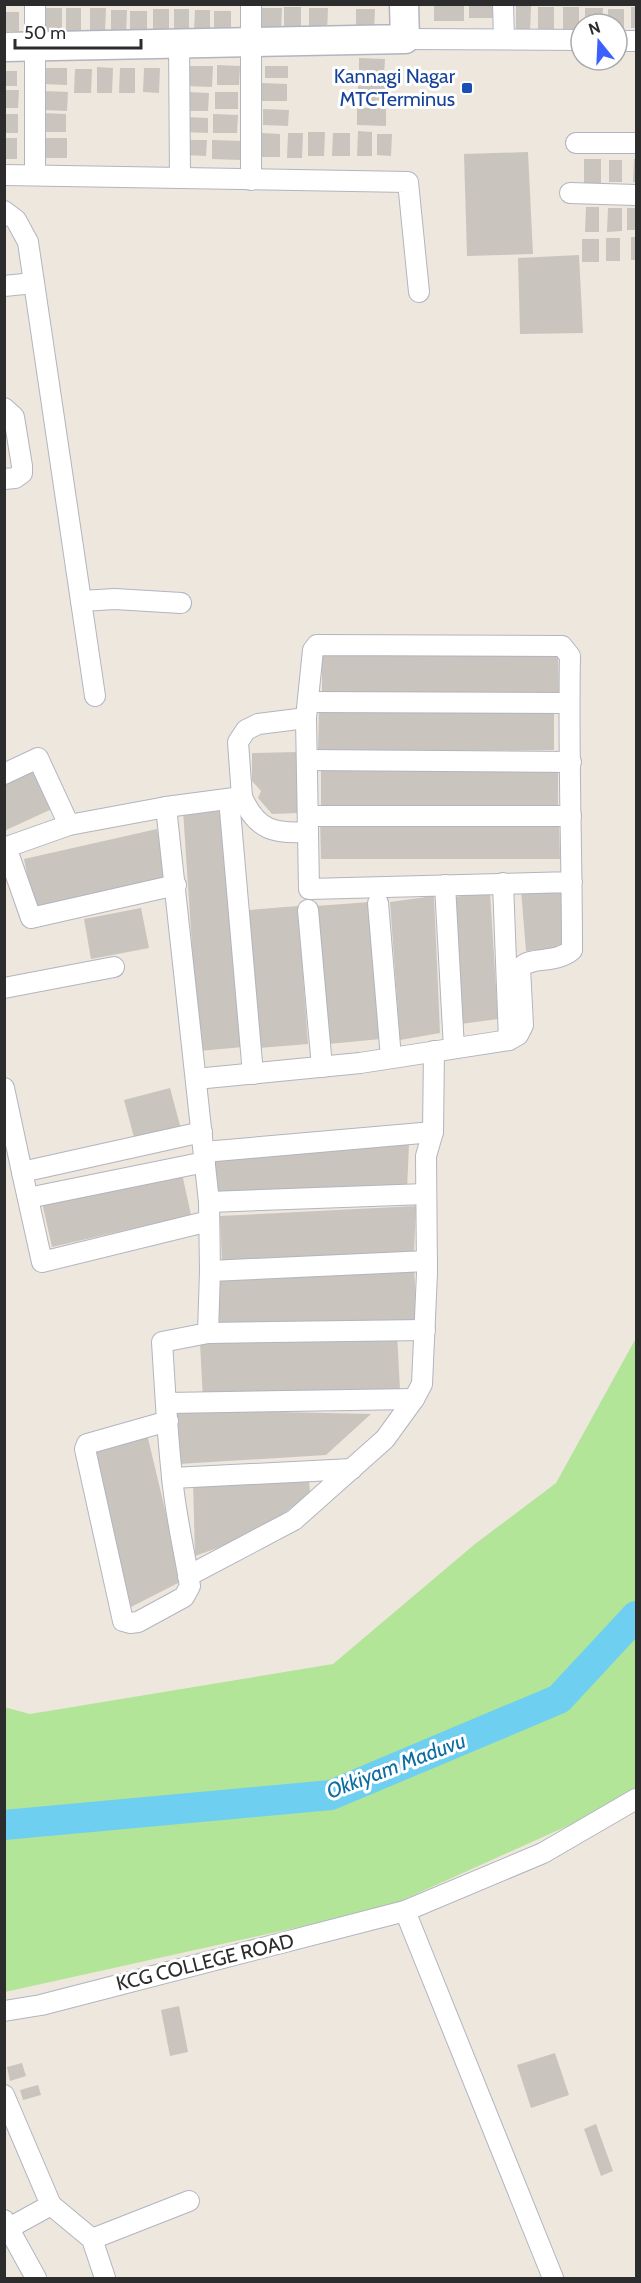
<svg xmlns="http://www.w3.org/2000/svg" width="641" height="2283" font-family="Cabin,sans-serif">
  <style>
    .green { fill: #b3e599 }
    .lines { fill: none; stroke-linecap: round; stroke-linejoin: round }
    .river { stroke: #6fcff1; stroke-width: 30 }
    .building { fill: #c9c4bd }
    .street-casing { stroke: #b2b4c0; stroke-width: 22 }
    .secondary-casing { stroke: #b2b4c0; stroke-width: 31 }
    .street { stroke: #fff; stroke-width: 20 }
    .secondary { stroke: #fff; stroke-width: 28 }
    .transit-dot { fill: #1a4fb4; stroke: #fff; stroke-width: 2 }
    .labels { text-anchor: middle; stroke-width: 6; stroke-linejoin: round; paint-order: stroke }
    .transit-label { font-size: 20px; fill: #164399; stroke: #fff; text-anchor: end }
    .street-label { font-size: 20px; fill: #2c2c2c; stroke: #fff }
    .water-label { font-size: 21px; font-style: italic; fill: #0b6ea1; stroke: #fff }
  </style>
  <rect width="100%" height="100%" fill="#eee7de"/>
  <polygon class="green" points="636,1338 636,1795 385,1908 5,1992 4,1707 30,1714 333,1664 475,1544 556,1483"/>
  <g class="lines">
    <polyline class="river" points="4,1825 331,1795 559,1699 636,1616"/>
  </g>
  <g class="building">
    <rect x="434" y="4" width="30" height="17"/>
    <rect x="469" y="4" width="27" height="14"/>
    <polygon points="516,6 531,6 530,32 516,32"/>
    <rect x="284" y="7" width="17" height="23"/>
    <rect x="538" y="7" width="16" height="24"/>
    <rect x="563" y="7" width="16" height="23"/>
    <rect x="631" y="7" width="5" height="21"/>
    <polygon points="46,8 62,8 62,32 45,33"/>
    <rect x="66" y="8" width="15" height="23"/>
    <polygon points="90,8 106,8 105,32 90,32"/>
    <polygon points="262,8 282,8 281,31 262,31"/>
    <polygon points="309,8 328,8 327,33 309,33"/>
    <polygon points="585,8 603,8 602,24 585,24"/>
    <polygon points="153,9 169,9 169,31 153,30"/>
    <rect x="174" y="9" width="15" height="24"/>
    <polygon points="356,9 375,9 374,31 356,30"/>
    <polygon points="608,9 624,9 624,29 617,29 617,24 608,24"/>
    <polygon points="111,10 127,10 126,34 111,34"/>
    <polygon points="195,10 210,10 210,32 194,31"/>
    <rect x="130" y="11" width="17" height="20"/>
    <polygon points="214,11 231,11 231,32 214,31"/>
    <rect x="4" y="12" width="15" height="19"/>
    <polygon points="359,58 385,59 384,77 359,77"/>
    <polygon points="217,65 240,66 239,85 217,85"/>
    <polygon points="185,66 213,66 212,87 185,86"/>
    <rect x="265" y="66" width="23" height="12"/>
    <polygon points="97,67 113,68 112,93 97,93"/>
    <polygon points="44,68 67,68 67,85 43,84"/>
    <polygon points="120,68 135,68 135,93 119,93"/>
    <polygon points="144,68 160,68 159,93 143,92"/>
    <polygon points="75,69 92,69 91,93 74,93"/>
    <rect x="4" y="71" width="13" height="15"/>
    <polygon points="262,83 287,84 287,101 261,101"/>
    <polygon points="358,85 386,85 385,101 358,101"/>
    <polygon points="4,90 19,90 18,108 4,108"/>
    <polygon points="43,91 68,92 67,111 43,110"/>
    <polygon points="188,92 209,93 208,111 187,111"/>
    <rect x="215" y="92" width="23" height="17"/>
    <polygon points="357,108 386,108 386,126 357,125"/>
    <polygon points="263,109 289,110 288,126 263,125"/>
    <polygon points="43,113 66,114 66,132 43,132"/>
    <rect x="4" y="114" width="14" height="19"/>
    <polygon points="213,114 238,115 237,133 213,133"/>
    <polygon points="185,117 208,118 208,133 184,132"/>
    <polygon points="358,131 372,132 372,156 357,156"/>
    <polygon points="308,132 325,132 324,156 308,156"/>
    <polygon points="262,133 280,134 280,157 262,157"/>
    <polygon points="288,133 303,133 302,158 287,158"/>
    <polygon points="333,133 350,133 350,156 332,156"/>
    <polygon points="377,134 392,134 391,156 377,155"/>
    <rect x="4" y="138" width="13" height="21"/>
    <polygon points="42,138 67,138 67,158 41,158"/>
    <polygon points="185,140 207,140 206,156 185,155"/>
    <polygon points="212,140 242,141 242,160 212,159"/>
    <polygon points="528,152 533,254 467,256 464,154"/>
    <rect x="584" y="159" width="17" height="25"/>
    <polygon points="634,159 636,159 636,182 633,182"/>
    <rect x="609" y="160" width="13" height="22"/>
    <polygon points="586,207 599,207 599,232 585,232"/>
    <polygon points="608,208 622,208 622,231 607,232"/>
    <rect x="627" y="208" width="9" height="22"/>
    <rect x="631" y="237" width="5" height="23"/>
    <rect x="606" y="238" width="14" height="23"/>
    <rect x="582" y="239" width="17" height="23"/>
    <polygon points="579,255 583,333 520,334 518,258"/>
    <polygon points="558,651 559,697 322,698 322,652"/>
    <polygon points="554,704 554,750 318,752 319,709"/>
    <polygon points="298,752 299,813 272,814 258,798 261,791 252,781 252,753"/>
    <polygon points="558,762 558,808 321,809 321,763"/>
    <polygon points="33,763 54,808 4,831 4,777"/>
    <polygon points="224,808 243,1047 199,1051 183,810"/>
    <polygon points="320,821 559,823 560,859 321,859"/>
    <polygon points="157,829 167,879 34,909 24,859"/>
    <polygon points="562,887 567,948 526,951 521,890"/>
    <polygon points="490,892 498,1019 461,1024 454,897"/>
    <polygon points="434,896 440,1033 400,1040 390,902"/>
    <polygon points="370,902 381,1039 328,1044 316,906"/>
    <polygon points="298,906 308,1044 259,1048 249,910"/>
    <polygon points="141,908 149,948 91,959 84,919"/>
    <polygon points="170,1088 181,1129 135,1141 124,1100"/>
    <polygon points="409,1144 407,1190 215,1197 212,1154"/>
    <polygon points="181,1169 191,1215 52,1247 41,1198"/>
    <polygon points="416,1206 414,1252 222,1261 220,1216"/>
    <polygon points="414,1266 417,1323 220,1333 217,1276"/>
    <polygon points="397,1333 400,1390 203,1400 200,1343"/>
    <polygon points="176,1410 371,1414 326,1455 179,1464"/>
    <polygon points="147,1434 182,1581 131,1607 92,1448"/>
    <polygon points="309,1479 310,1494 254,1535 195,1556 193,1482"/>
    <polygon points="179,2006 188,2052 170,2056 161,2010"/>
    <polygon points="555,2053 569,2095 531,2108 517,2065"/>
    <polygon points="22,2063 26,2076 10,2081 7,2067"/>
    <polygon points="38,2085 41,2095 23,2100 20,2090"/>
    <polygon points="596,2124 613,2171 601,2176 584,2129"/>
  </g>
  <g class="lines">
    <g class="street-casing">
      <g id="street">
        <polyline points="35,4 35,175"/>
        <polyline points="251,4 251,180"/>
        <polyline points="503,4 504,38"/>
        <polyline points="405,39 581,40"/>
        <polyline points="617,41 636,41"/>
        <polyline points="179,43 180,178"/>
        <polyline points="576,143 636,143"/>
        <polyline points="4,175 408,182 419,292"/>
        <polyline points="570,193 636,195"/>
        <polyline points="4,211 16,220 28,242 95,696"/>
        <polyline points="4,286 34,283"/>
        <polyline points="4,408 14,417 22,466 22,473 15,478 4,479"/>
        <polyline points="81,601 115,599 181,603"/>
        <polyline points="308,702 569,703"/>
        <polyline points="307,760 571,762"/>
        <path d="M4,774l34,-16 31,67 97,-18 43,395 1,69 -2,62 -46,9c3,45 5,90 10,134 3,37 12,73 18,110l-6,11 -46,25 -8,1 -7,-2 -38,-172 2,-5 81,-23"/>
        <path d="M242,797c15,34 33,37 66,35"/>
        <polyline points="229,799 253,1074"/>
        <polyline points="166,807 242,797 238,742 246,730 258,724 306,718"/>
        <polyline points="308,816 571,816"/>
        <polyline points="6,847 31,918 176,885"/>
        <polyline points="4,848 69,825"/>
        <polyline points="503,883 509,1040"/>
        <polyline points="445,885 454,1048"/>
        <polyline points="378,903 391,1058"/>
        <polyline points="308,910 322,1067"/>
        <polyline points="4,988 114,967"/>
        <path d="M196,1079l164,-16 149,-23 9,-5 5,-10 -3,-57c12,-13 34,-3 52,-18 0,-98 -4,-196 -2,-294l-8,-10 -245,-1 -4,5 -7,68 3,171 263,-7"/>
        <polyline points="4,1088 22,1172 202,1132"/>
        <polyline points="204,1152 433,1132"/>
        <polyline points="22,1172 42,1262 209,1221"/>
        <polyline points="28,1198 205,1162"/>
        <polyline points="209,1202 426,1194"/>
        <polyline points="210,1271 427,1261"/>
        <polyline points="208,1333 425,1330"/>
        <polyline points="167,1403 414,1399"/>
        <polyline points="172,1478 352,1469"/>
        <polyline points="188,1576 294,1520 385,1439 414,1399 422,1384 427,1273 426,1156 433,1132 434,1051"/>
        <polyline points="405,1911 553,2278"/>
        <polyline points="4,2011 41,2005 405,1911 543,1853 636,1799"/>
        <polyline points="4,2095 51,2205 9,2228"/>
        <polyline points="51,2205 92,2239 105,2278"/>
        <polyline points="4,2220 36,2278"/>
        <polyline points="92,2239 189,2201"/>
      </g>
    </g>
    <g class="secondary-casing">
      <polyline id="secondary" points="4,47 405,39 404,4"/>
    </g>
    <use href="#street" class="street"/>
    <use href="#secondary" class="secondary"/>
  </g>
  <rect class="transit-dot" x="461" y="82" width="12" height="12" rx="3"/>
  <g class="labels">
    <g class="transit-label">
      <text x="455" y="83">Kannagi Nagar<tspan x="455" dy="23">MTCTerminus</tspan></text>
    </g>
    <g class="street-label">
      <text transform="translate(205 1962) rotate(-14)" y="7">KCG COLLEGE ROAD</text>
    </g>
    <g class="water-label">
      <text transform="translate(396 1766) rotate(-21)" y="7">Okkiyam Maduvu</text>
    </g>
  </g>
  <rect width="641" height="2283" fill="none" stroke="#2c2c2c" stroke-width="12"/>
  <g transform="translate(599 42) rotate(342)"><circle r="28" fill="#ffffff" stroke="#ababab" stroke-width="1.5"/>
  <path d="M0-4.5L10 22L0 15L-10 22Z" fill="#3b60fe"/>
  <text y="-9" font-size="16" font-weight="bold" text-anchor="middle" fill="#2c2c2c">N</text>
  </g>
  <path d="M15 39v9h126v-9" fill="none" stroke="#2c2c2c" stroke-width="3"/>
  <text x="24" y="39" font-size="18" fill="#2c2c2c" stroke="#ffffff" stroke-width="4.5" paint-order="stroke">50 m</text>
</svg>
